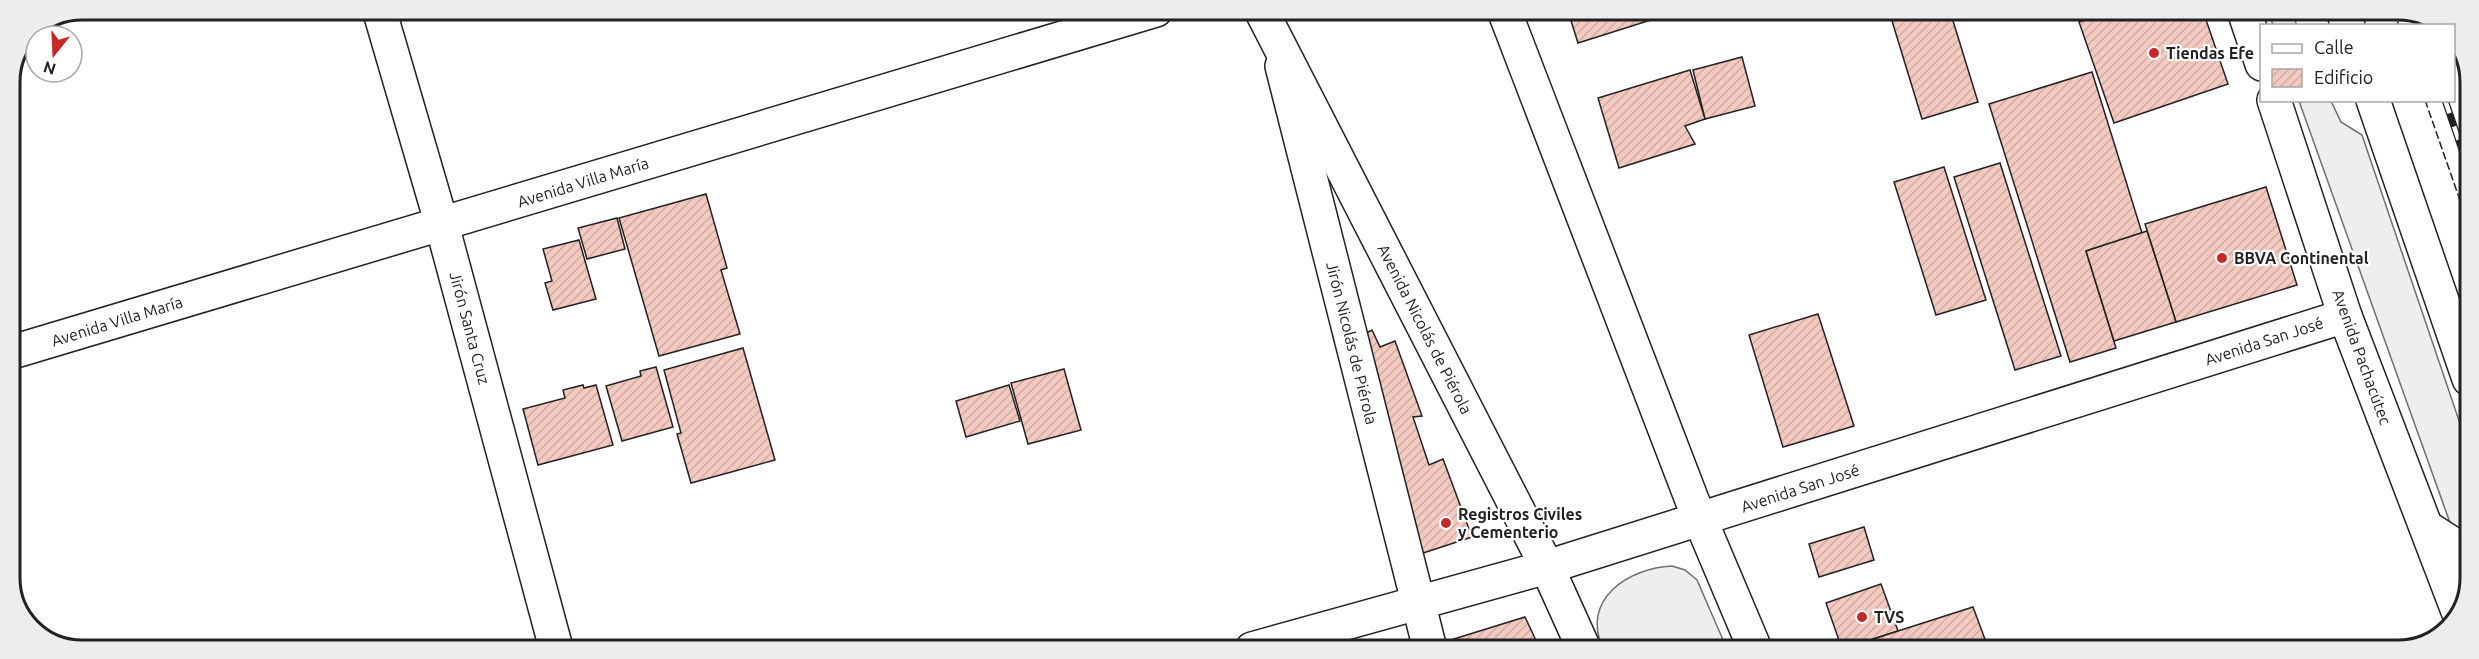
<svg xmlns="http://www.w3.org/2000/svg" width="2479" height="659" font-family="Ubuntu,sans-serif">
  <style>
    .grass { fill: #eee; stroke: #6f6f6f; stroke-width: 1.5 }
    .building { fill: url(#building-hatch); stroke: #222; stroke-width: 1.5 }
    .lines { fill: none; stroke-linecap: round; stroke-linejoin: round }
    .minor-casing { stroke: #222; stroke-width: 36 }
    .tertiary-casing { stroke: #222; stroke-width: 36 }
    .secondary-casing { stroke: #222; stroke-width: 36 }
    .primary-casing { stroke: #222; stroke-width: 36 }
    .minor { stroke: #fff; stroke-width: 33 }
    .tertiary { stroke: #fff; stroke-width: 33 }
    .secondary { stroke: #fff; stroke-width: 33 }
    .primary { stroke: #fff; stroke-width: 33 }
    .rail-casing { stroke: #222; stroke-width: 7 }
    .rail { stroke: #fff; stroke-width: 4.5; stroke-dasharray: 14; stroke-linecap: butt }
    .fence { stroke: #222; stroke-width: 1.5; stroke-dasharray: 8 3; stroke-linecap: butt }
    .poi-dot { fill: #c62828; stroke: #fff; stroke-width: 2 }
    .labels { text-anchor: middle; stroke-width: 4.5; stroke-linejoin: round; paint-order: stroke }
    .poi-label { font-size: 16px; font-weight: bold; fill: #222; stroke: #fff; text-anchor: start }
    .street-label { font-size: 16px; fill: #222; stroke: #fff }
    .rim { fill: none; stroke: #222; stroke-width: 3 }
  </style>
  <defs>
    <pattern id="building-hatch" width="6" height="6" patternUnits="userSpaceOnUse" patternTransform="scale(1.5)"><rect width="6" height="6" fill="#f3c9c0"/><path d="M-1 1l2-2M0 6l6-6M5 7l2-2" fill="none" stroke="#d0aca5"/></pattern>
  </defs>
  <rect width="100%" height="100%" fill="#fff"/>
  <g class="grass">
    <polygon points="2268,11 2290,11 2297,25 2273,25"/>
    <polygon points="2299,101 2331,101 2341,122 2362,135 2468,447 2468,573"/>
    <path d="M1672,566l13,4 12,10 30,69h-124c-23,-50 26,-81 69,-83z"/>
  </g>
  <g class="building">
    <polygon points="1568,11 1652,11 1654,19 1578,43"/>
    <polygon points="1889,11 1950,11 1978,102 1922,119"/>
    <polygon points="2110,11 2203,11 2228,84 2114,123 2079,22"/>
    <polygon points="1742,57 1755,106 1705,119 1693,70"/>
    <polygon points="1690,70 1705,119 1685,126 1695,144 1619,168 1598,98"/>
    <polygon points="2092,72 2142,233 2086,251 2116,348 2070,362 1989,104"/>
    <polygon points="2000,163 2061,356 2015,370 1954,177"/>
    <polygon points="1944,167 1986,300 1936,315 1894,182"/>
    <polygon points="2266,187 2297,285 2176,322 2145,224"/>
    <polygon points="706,194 727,268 721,270 740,334 659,356 619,218"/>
    <polygon points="617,218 625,249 587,259 578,228"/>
    <polygon points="2147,231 2176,322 2114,341 2086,251"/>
    <polygon points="579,240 596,299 553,310 545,283 552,281 543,249"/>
    <polygon points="1818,314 1854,426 1783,447 1749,335"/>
    <polygon points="1372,330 1380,347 1395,341 1422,416 1413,417 1429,465 1443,459 1472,537 1408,558 1354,339"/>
    <polygon points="743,348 775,460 691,483 677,434 681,433 664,370"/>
    <polygon points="656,367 673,427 622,441 606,386 641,376 640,371"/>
    <polygon points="1064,369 1081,430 1028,444 1011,383"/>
    <polygon points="583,385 584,388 596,385 613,445 538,465 523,409 565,398 563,390"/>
    <polygon points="1009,385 1020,421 966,437 956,401"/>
    <polygon points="1864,527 1874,560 1819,577 1809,544"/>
    <polygon points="1881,584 1898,631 1842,649 1826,603"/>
    <polygon points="1973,607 1989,650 1843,649 1898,631"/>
    <polygon points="1525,617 1540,649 1446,649 1444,642"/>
  </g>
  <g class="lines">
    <g class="minor-casing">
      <g id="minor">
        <polyline points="379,9 442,225 556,648"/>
        <polyline points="1282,66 1430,649"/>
        <polyline points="1252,649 1547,567 2345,316"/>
      </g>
    </g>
    <g class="tertiary-casing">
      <g id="tertiary">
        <polyline points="2244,11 2262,64"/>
        <polyline points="2274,100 2345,316 2458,611"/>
      </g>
    </g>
    <g class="secondary-casing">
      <g id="secondary">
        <polyline points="1261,10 1547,567 1584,649"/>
        <polyline points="1504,10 1692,500 1755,649"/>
        <polyline points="9,353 1156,10"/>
      </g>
    </g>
    <g class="primary-casing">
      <g id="primary">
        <polyline points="2343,11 2348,26"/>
        <polyline points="2373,100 2469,379"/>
        <polyline points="2426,527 2468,554"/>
      </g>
    </g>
    <use href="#minor" class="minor"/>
    <use href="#tertiary" class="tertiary"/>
    <use href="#secondary" class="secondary"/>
    <use href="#primary" class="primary"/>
    <g class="rail-casing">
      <g id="rail">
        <polyline points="2413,11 2418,26"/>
        <polyline points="2454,42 2470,87"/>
        <polyline points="2445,100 2469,170"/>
      </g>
    </g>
    <use href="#rail" class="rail"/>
    <g class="fence">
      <polyline points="2394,11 2399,26"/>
      <polyline points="2425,100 2469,226"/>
    </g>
  </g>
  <g class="poi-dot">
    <circle cx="2154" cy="53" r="6"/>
    <circle cx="2222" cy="258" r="6"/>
    <circle cx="1446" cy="523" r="6"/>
    <circle cx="1862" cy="617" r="6"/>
  </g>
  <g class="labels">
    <g class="poi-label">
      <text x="2166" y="59">Tiendas Efe</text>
      <text x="2234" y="264">BBVA Continental</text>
      <text x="1458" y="520">Registros Civiles<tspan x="1458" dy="18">y Cementerio</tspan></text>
      <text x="1874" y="623">TVS</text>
    </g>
    <g class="street-label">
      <text transform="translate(583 182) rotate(-17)" y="6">Avenida Villa María</text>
      <text transform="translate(117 321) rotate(-17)" y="6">Avenida Villa María</text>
      <text transform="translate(470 328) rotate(75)" y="6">Jirón Santa Cruz</text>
      <text transform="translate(1425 329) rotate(63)" y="6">Avenida Nicolás de Piérola</text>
      <text transform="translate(2264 341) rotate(-18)" y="6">Avenida San José</text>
      <text transform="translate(1352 343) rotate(76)" y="6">Jirón Nicolás de Piérola</text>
      <text transform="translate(2362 357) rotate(70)" y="6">Avenida Pachacútec</text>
      <text transform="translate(1800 488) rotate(-18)" y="6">Avenida San José</text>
    </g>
  </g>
  <path d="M0 0H2479V659H0ZM82 20H2398A62 62 0 0 1 2460 82V578A62 62 0 0 1 2398 640H82A62 62 0 0 1 20 578V82A62 62 0 0 1 82 20Z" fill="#ededed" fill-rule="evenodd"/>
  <path class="rim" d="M82 20H2398A62 62 0 0 1 2460 82V578A62 62 0 0 1 2398 640H82A62 62 0 0 1 20 578V82A62 62 0 0 1 82 20Z"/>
  <rect x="2260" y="24" width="195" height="78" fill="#ffffff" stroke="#a7a7a7" stroke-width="1.5"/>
  <rect x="2272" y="44" width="30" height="9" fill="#ffffff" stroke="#a7a7a7" stroke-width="1.5"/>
  <text x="2314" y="54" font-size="18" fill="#222222">Calle</text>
  <rect x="2272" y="69" width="30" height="18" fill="url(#building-hatch)" stroke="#a7a7a7" stroke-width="1.5"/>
  <text x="2314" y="84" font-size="18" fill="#222222">Edificio</text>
  <g transform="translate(54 54) rotate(198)"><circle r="28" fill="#ffffff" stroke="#a7a7a7" stroke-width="1.5"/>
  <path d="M0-4.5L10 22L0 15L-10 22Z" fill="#c62828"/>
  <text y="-9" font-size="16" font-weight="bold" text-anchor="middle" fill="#222222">N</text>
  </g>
</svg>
